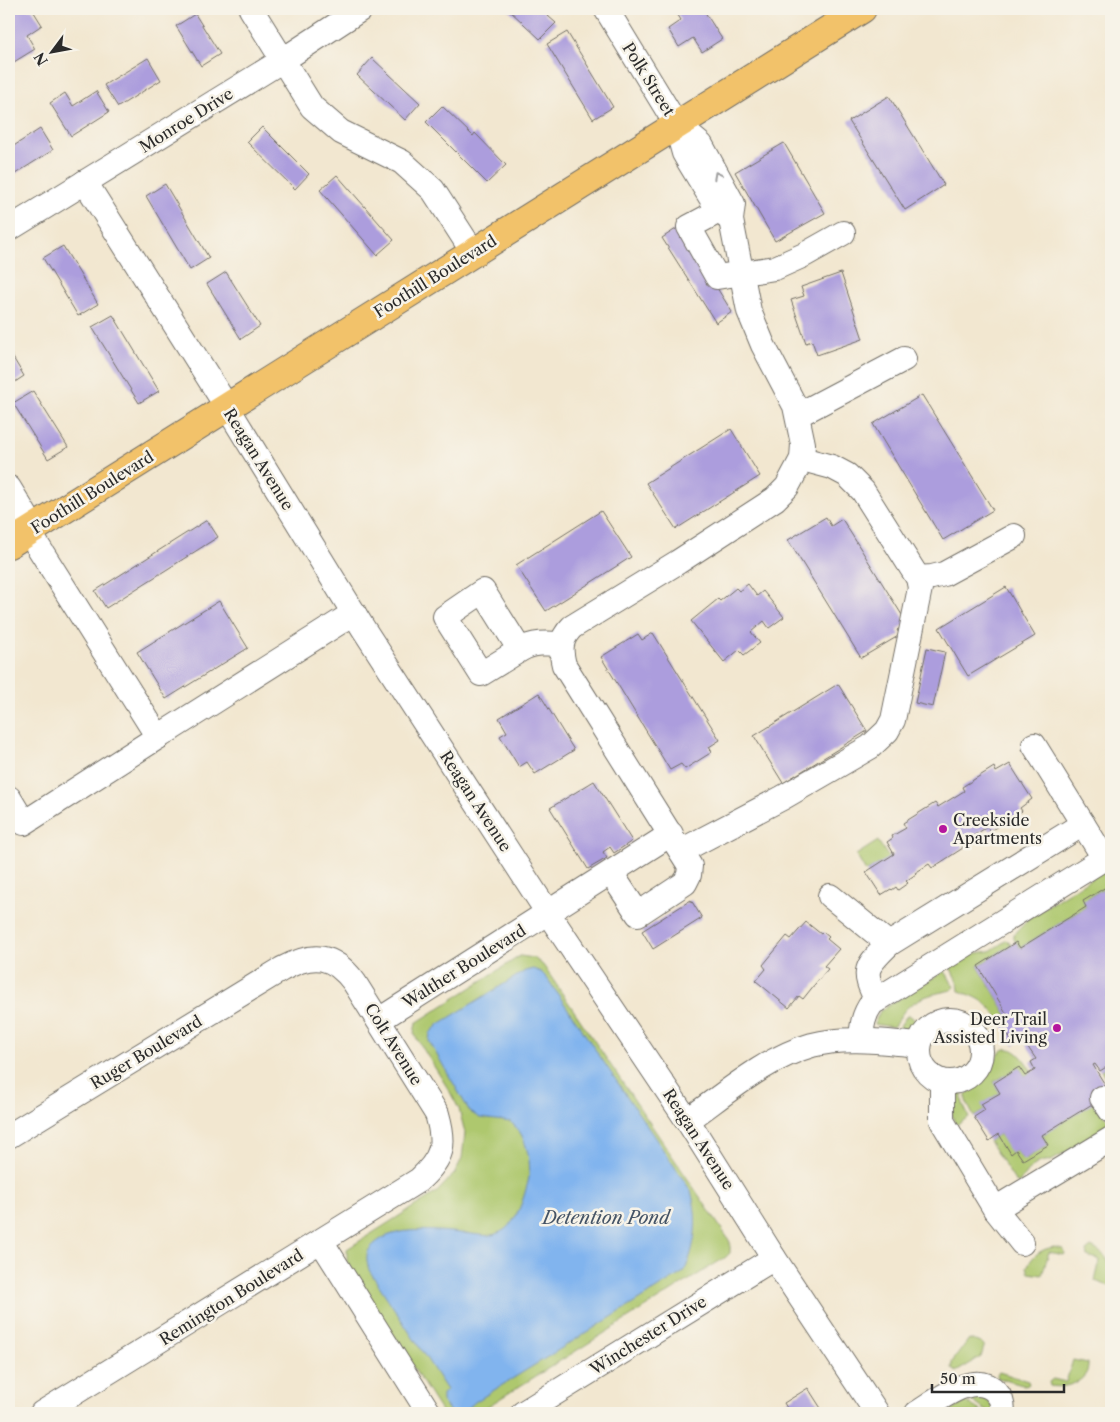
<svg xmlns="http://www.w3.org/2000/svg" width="1120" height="1422" font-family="'Libre Caslon Text',serif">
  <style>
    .green { fill: #aec86e; stroke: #6c7a4c }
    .water { fill: #81b4ee; stroke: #56708c }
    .building { fill: #ac9ddd }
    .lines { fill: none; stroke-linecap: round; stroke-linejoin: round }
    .minor-casing { stroke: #716d65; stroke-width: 26 }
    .major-casing { stroke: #716d65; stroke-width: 30 }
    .minor { stroke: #fff; stroke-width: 24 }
    .major { stroke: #f2c26a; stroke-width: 28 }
    .oneway { stroke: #a0a0a0 }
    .poi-dot { fill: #b5179e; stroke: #f7f3e8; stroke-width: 2 }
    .labels { text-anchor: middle; stroke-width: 5; stroke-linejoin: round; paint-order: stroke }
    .street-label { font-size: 16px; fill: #2b2b2b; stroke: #f7f3e8 }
    .poi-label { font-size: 16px; fill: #2b2b2b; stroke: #f7f3e8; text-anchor: start }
    .water-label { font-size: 18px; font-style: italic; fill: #455466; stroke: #f7f3e8 }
  </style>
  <rect width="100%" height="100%" fill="#f7f3e8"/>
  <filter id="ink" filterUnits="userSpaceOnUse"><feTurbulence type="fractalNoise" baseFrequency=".02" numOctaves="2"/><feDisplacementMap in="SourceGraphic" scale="10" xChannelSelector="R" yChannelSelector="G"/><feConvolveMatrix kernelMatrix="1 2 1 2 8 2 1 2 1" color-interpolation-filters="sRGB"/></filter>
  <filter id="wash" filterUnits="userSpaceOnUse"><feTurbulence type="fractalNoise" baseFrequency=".0096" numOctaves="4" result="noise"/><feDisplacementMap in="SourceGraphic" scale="20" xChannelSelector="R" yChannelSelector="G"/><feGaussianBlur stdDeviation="1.12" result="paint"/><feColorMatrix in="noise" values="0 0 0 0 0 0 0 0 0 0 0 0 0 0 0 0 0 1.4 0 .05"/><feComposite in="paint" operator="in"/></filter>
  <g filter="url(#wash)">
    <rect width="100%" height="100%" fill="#f2e7d0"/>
    <g class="green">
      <polygon points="878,841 889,858 866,872 856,855"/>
      <polygon points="1111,866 1111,884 1083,901 1086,907 1020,948 1014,939 1014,935 1031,916"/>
      <path d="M1007,940l5,5 -34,21 30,50 -8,5c-12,-19 -20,-23 -41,-30l-1,-8 -8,-16 20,-13 20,-3z"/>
      <polygon points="520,956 534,958 543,965 727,1237 730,1242 730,1253 726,1257 477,1413 442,1413 347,1263 347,1249 437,1192 455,1173 462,1158 465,1133 459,1109 450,1092 417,1039 414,1033 416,1023"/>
      <path d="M944,971l3,3 7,13 -2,3c-19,4 -34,6 -48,21 -4,5 -7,12 -11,16l-19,-3 6,-13z"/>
      <polygon points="908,1014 920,1024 911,1034 898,1032 901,1024"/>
      <path d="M1005,1049c12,-2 21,13 27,23l-7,4 -6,-9 -25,15 6,11 -18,11 3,6 -11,7 -8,-16v-7c10,-6 18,-11 24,-22 5,-9 4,-17 15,-23z"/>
      <polygon points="1111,1064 1111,1086 1101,1070"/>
      <path d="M965,1089c-7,9 0,19 4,28l-13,8c-4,-6 -7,-22 -2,-29 3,-3 7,-5 11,-7z"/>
      <path d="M1096,1101l13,22 -1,6 -57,32c-14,-2 -26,11 -32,23l-4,-3 -26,-40 10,-7 13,19 4,-3 7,10 25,-15 -6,-10z"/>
      <path d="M1054,1247l9,2 2,4 -1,2 -15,-3 -7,23 -13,-2 -2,-6c6,-12 14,-18 27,-20z"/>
      <path d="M1091,1247c19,9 20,17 20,36l-2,3 -14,-5 5,-21 -13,-4 -1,-5z"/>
      <polygon points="969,1339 981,1343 984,1347 981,1357 956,1372 952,1368 952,1362"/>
      <path d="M1073,1360l15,3c2,19 -23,26 -38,23l-1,-4 4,-3 13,3z"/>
      <polygon points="999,1372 1028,1381 1029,1384 1026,1386 998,1378 997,1375"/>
      <path d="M977,1397c11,1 14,6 17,16h-5l-17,-12v-3z"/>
      <polygon points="966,1402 984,1413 948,1413"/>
    </g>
    <path class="water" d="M533,969l8,3 6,6 144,213c8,27 5,56 -7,81l-209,130c-8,8 -14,10 -24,11l-9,-12v-7l5,-4 -78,-120c-4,-15 -3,-20 9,-29 23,-17 67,-9 94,-7 8,1 18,3 26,-1 19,-7 25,-34 30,-51 4,-14 0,-35 -7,-48 -2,-4 -7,-8 -10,-12l-31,-4 -10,-6 -41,-71 1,-8 9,-9 86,-53z"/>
    <g id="blocks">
      <g class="building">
        <polygon points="18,9 32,9 42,25 27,35 35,49 9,65 9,14"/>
        <polygon points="508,9 540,9 556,23 540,39"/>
        <polygon points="674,9 703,9 722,39 702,52 693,38 679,47 668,29 681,20"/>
        <polygon points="195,14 220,54 201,66 176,26"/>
        <polygon points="567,32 613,107 593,119 547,44"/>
        <polygon points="148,58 161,80 118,107 104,85"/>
        <polygon points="372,58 420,103 405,120 357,75"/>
        <polygon points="96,91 109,112 71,136 50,103 65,93 73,106"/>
        <polygon points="889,96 944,185 905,210 849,121"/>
        <polygon points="442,106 473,136 475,133 506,165 487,183 426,122"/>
        <polygon points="262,127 309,174 295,189 247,142"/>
        <polygon points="40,129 53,150 15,174 9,165 9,149"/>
        <polygon points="784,143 825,213 775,241 735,172"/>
        <polygon points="337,175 394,240 377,255 320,190"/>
        <polygon points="165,184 209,258 190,270 146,196"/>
        <polygon points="679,227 732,312 716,323 662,238"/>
        <polygon points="63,246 98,304 78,316 43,258"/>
        <polygon points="226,272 260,326 241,339 207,284"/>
        <polygon points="841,273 863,339 817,355 812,341 806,343 791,300 804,296 801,287"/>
        <polygon points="113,315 159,391 139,403 92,327"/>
        <polygon points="9,351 24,376 9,386"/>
        <polygon points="33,391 68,447 48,459 13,403"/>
        <polygon points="922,395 993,510 943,540 873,424"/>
        <polygon points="731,429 760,476 676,529 646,483"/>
        <polygon points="601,511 631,557 546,611 516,565"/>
        <polygon points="826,517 831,526 842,519 907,623 897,630 900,635 861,658 788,540"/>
        <polygon points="207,520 218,537 106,608 95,591"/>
        <polygon points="748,584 757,596 763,591 784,617 769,628 764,621 751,632 760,643 744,655 739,650 724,662 691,621 718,599 720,601 736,588 739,591"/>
        <polygon points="1006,587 1035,636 968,676 939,628"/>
        <polygon points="219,601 248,648 166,699 137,652"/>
        <polygon points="653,633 720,740 709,747 712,752 685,769 681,764 670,770 601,657 638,634 642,640"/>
        <polygon points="927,648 945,652 933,707 915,703"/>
        <polygon points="838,684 867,731 783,783 754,736"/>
        <polygon points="539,693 574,750 535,774 527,762 519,767 500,736 507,732 499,718"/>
        <polygon points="1010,764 1032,799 1020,808 1022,811 990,831 987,827 961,844 963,848 932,868 929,864 915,873 916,874 906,881 908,883 898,890 896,887 892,890 891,889 881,895 866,872 894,854 887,842 893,838 892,836 906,828 903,823 935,803 938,807 964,791 962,787 994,767 996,772"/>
        <polygon points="594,781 632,841 614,853 610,847 603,852 607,858 588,869 550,808"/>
        <polygon points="1111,884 1111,1064 1100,1071 1095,1064 1093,1065 1110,1093 1042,1135 1048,1145 1023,1160 1016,1150 1011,1154 999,1134 989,1141 974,1117 985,1110 981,1104 1000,1093 994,1083 1019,1067 1025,1076 1035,1070 1031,1062 1036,1059 1023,1040 1014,1045 1000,1021 1008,1016 978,966 1016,942 1020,948 1086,907 1083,901"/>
        <polygon points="691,900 702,918 653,949 642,931"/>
        <polygon points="806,922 821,934 823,932 829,937 827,939 839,949 824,966 828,969 815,984 803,999 799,996 789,1008 756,981 766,969 763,965 787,936 791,939"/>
        <polygon points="808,1388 824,1413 790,1413 784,1403"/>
      </g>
    </g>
  </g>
  <g filter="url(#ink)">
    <use href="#blocks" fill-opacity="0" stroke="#716d65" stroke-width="1"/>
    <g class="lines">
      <g class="minor-casing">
        <g id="minor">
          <polyline points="251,9 312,107 341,132 402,162 433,190 473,252"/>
          <polyline points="606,9 676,124 684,153 688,160 719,211 731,220"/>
          <polyline points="85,182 227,407 363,628 548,913 691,1126 774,1258 877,1413"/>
          <polyline points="732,204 689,227 717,277 775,268 804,255 843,233"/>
          <polyline points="9,229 283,60 361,9"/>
          <polyline points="798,415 904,359"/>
          <polyline points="9,488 34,529"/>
          <polyline points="29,532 158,737 354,613"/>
          <polyline points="918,578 932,577 944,574 1014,536"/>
          <path d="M520,650l-37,-59 -38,26 36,57 39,-24c13,-8 27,-7 41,-6"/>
          <polyline points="1034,745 1104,858"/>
          <polyline points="9,798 24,823 158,737"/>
          <polyline points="681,851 782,798 870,747 887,731 893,720 920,588 918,578 863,491 847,475 832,467 802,459"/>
          <path d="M611,873l27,41 47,-31 4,-8 1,-9 -126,-201c-4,-16 -4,-26 8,-38l106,-65 97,-63 12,-12 15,-28 1,-15 -8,-38 -32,-61 -14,-34 -18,-91 2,-16 -32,-59 -25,-21"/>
          <polyline points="830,896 889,944"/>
          <path d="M877,1000c-16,-29 -11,-34 12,-56l194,-120"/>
          <polyline points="379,1020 671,834"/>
          <circle cx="950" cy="1051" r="31"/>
          <path d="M861,1040c1,-14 2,-25 11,-37l239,-149"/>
          <polyline points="942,1081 942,1121 995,1209 1022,1243"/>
          <polyline points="1102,1098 1111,1111"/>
          <path d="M688,1120c38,-27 78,-62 124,-75 35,-9 72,-3 107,0"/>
          <path d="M9,1136l273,-167c31,-17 51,-15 72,13l83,132c9,31 6,44 -18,66l-377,233"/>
          <polyline points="995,1209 1111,1139"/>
          <polyline points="321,1241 429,1413"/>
          <polyline points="523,1413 774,1258"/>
          <path d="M917,1413c20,-12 58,-44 79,-21 6,6 7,13 7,21"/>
        </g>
      </g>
      <g class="major-casing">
        <polyline id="major" points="9,544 862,9"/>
      </g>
      <use href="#minor" class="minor"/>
      <use href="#major" class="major"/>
    </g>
    <defs><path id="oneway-chevron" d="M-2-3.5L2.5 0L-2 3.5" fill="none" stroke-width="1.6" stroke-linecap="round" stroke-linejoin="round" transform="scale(1.25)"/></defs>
    <use class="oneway" href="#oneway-chevron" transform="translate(717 175) rotate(-118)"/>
  </g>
  <g class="poi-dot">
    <circle cx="943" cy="829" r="5"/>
    <circle cx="1057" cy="1028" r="5"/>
  </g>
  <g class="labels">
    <g class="street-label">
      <text transform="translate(649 79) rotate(58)" y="6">Polk Street</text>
      <text transform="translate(186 120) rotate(-32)" y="6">Monroe Drive</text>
      <text transform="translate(435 276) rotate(-32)" y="6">Foothill Boulevard</text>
      <text transform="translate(259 459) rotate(58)" y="6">Reagan Avenue</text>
      <text transform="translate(92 492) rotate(-32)" y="6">Foothill Boulevard</text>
      <text transform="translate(476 801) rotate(57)" y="6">Reagan Avenue</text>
      <text transform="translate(464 966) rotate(-32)" y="6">Walther Boulevard</text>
      <text transform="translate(394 1044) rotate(58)" y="6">Colt Avenue</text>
      <text transform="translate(146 1052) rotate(-31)" y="6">Ruger Boulevard</text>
      <text transform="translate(699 1139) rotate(57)" y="6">Reagan Avenue</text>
      <text transform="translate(231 1297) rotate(-32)" y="6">Remington Boulevard</text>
      <text transform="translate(648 1335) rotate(-32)" y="6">Winchester Drive</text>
    </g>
    <g class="poi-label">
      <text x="953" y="826">Creekside<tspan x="953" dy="18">Apartments</tspan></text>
      <text x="1047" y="1025" text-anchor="end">Deer Trail<tspan x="1047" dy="18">Assisted Living</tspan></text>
    </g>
    <g class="water-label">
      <text x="606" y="1224">Detention Pond</text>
    </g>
  </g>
  <rect width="1120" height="1422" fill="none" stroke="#f7f3e8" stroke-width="30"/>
  <g transform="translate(52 52) rotate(238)" stroke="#f7f3e8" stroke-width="4" paint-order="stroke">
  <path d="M0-4L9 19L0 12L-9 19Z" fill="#2b2b2b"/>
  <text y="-8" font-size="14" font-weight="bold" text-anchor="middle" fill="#2b2b2b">N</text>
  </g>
  <path d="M932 1384v8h132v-8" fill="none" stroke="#2b2b2b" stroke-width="2.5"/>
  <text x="940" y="1384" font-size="15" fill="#2b2b2b" stroke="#f7f3e8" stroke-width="4" paint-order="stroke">50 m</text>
</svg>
